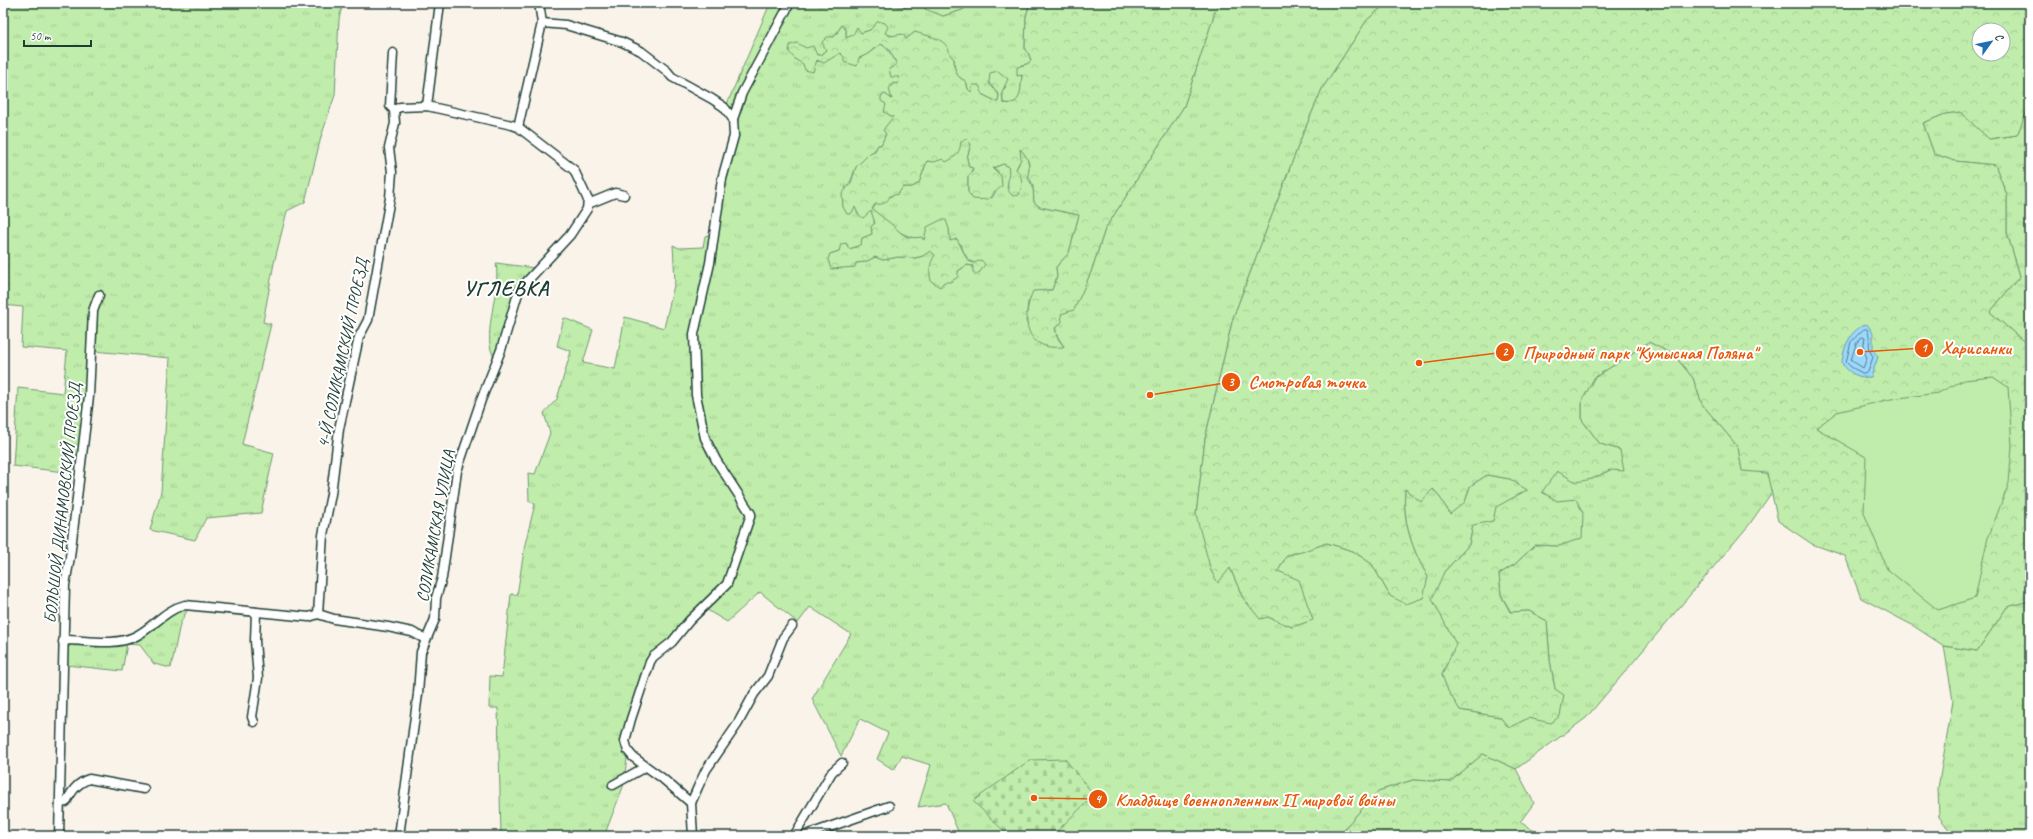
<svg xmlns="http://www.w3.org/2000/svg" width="2033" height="839" font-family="Caveat,sans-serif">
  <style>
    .grass { fill: url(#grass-tufts); stroke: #709570 }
    .forest { fill: url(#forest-crowns); stroke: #709570; fill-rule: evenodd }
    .cemetery { fill: url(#cemetery-stones); stroke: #709570 }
    .pitch { fill: #c0edab; stroke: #709570 }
    .water { fill: #9cd8fd; stroke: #6a9aad }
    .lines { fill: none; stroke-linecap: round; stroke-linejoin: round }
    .shore { stroke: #517b84; stroke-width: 1 }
    .street-casing { stroke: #1f3d34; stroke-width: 11 }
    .street { stroke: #fff; stroke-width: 8 }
    .labels { text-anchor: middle; stroke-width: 4; stroke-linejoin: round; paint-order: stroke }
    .street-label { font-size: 17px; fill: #1f3d34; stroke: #fff }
    .district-label { font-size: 21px; font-weight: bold; letter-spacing: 1px; fill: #1f3d34; stroke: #fff }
    .leader { fill: none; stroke: #e8590c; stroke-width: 1.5 }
    .callout-dot { fill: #e8590c; stroke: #fff; stroke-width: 1.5 }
    .mark-label { font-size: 12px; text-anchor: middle; font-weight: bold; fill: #fff }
    .callout-label { font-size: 18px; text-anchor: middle; font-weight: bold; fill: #e8590c; stroke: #fff; stroke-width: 4; stroke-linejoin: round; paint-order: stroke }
  </style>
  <defs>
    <pattern id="grass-tufts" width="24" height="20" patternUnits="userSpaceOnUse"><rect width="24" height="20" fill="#c0edab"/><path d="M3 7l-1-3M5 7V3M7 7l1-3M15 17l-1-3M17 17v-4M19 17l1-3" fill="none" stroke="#a5cc94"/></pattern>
    <pattern id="forest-crowns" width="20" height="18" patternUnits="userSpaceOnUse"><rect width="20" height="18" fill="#c0edab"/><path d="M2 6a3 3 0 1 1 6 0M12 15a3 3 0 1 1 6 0" fill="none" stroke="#a5cc94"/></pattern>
    <pattern id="cemetery-stones" width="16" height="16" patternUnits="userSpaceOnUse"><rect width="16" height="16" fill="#c0edab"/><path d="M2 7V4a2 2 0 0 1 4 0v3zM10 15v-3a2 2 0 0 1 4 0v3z" fill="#a5cc94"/></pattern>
  </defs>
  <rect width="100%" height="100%" fill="#faf3ea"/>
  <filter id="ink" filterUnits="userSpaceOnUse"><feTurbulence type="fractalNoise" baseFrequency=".025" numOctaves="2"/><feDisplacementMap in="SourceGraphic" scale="8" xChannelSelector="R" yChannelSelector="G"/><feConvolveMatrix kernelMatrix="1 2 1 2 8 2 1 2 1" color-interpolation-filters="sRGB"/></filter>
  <g filter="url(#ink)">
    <g class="grass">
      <polygon points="3,3 343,3 339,19 335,95 321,137 305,202 287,211 274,263 263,322 271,324 242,444 274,453 261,513 206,518 195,540 150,530 161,492 170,358 93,351 82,474 13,466 18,388 63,393 67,351 21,347 23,307 3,305"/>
      <path d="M761,3h119l24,4 18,-3 21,12 19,-6 11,-7h42l1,2 13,1 -3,11 -1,33 4,4 2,7 -4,3 -6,1 -4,10 5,-1c-2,16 2,32 -19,29l-1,-11 4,-6 -7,9 -1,7 -15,-7 -3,-5 -9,2 -3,-3 -2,-8c-10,-3 -12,-12 -12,-22l-4,-3 -3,-9 -32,-15 -9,7 -36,-9 -24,8v-8l-4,-5 -20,30h-5l-20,-12 -1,17c10,5 34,1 44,-7l4,4 15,1 7,-3 15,-11c11,7 22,27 17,40 -2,6 -6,9 -6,15l-7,-5 4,21 4,2 -9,13 2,4 -5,11h-3c-5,9 -14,13 -21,21 -5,7 -3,14 -12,22l10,18 16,5c5,8 3,14 1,23l-9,4 -2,6 -5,3 -7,2 -3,-6 -7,8 -9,3 10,15 6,-3 8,1 2,-4 9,-1 10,-5 8,3 15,-3 17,1 8,-2 7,-6 5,5 5,32 4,-6 23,-16 6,1 1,-3c-8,-4 -11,-11 -13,-19l-11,-3 -1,-12 -22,8 -3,4 -2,-3c-21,2 -33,-17 -50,-28 7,-13 23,-12 31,-23h9l7,-4 8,-22c13,2 23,-7 33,-14l1,-6 6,-2 4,5 -4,14 2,9 4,1 -1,5 -4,3v16l24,6 5,-9 1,-18 -5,-3 10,-4 5,2 2,7 -3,15 15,-2 -6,-17 3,-5 1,-15c10,9 10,18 8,30l5,7 1,16 6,5 39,8 -10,38 -13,14 1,10 -5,13h-5l-19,12 -2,19 7,16 31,10c-9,-15 -11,-16 -4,-33l14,-5 17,-37 14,-43 79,-123 34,-103h169l-20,17 -45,69 -20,47 -69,182 -28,121 -9,76 34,53 13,30 25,19 24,10 -14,-56 9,-16 14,-3 26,-9 26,8 19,13 18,32 38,-19c-16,-27 -26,-56 -23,-88h27l6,5 27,8 5,-16 17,-11 23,4 18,11 -15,9 -20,22 -20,5 -4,19 -25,27 12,72 -14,31 18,35 40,7 9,11 19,-10 27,-28 -5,-30 -3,-39 -18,-10 -18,1 -10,-17 -2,-21 16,-10 20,-19 24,1 -2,-45 -16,-9 16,-21 35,8 18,-9 10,-20 -20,-6 -18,-24v-19l12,-23 55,-36 25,13 19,23 9,26 36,43 4,23 25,3 5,19 -23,33 -163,193 -70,51 -33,-15 -33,28 -37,-2 -35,11 -33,37 -4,8h-381l-14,-33 -28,4 13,-42 -29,-9 -8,14 -17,-11 11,-26 -28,-14 -19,37 -29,-57 39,-65 -41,-27 -12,16 -38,-31 -33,30 -20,-12 -51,49 -29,82 4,8 -4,10 -4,28 -17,44 9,5h-114l-3,-128h-9l1,-32 12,1 9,-83 6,1 8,-51 10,-40 -6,-3 -1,-28 7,1 15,-41 -6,-20 13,-14 14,-48 -14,-5 7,-28 29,12 -10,33 32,6 10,-52 39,11 11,-47 -2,-36 6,3 24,-1 2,-11 7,-2 19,-99v-10l-9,-16 5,-5 42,-98z"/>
      <polygon points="1960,112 1990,139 2017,135 2026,112 2030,112 2030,347 1990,312 2020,276 2007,233 2007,195 1995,165 1955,161 1934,154 1923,123 1945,114"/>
      <path d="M496,263l39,5 -18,21 -20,67 -4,-1c-11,-21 8,-65 3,-92z"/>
      <polygon points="2030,598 2030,836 1954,836 1939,817 1938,788 1953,701 1944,646 1977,651 2007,607 2029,601"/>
      <polygon points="189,607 180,624 171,668 154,664 140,645 127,644 122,671 66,665 66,651 72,643 128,641 166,615"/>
    </g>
    <g class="forest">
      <polygon points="881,3 973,3 962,10 943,16 925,9 922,4 904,7"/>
      <path d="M1015,3h203l-34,103 -79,123 -14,43 -17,38 -13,4 1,8 -7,6 2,9 7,10c-5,0 -13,1 -19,-1 -24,-8 -20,-37 -12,-55l19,-1 5,-13 -1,-10 13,-14 10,-38 -39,-8 -6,-5 -1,-16 -5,-12c3,-9 0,-17 -8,-25l1,10 -5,10c7,7 7,16 3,26l-6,1c-10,-7 -2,-20 -5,-30l-5,-2 -10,4 8,8 1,10c-14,11 -7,15 -29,13l-5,-7v-16l4,-3 1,-5 -4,-1 -2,-9 4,-14 -5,-5 -5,2c-1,12 -5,16 -15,21l-3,-3 -9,3 -7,-1 -8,22 -7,4h-9l-5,7 -8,2c-3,7 -7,9 -15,8l-3,5c6,5 12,9 18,14 12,10 14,17 32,14l2,3 3,-13 14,-7h5l3,9 1,12 7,-2 11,22 6,2 7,-3 4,4 -5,8 -4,2 -3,-2v-6l-6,-1 -9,6v6l-8,5h-6l-4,5 -9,-6c-2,-10 -2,-17 4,-26l-5,-4 -7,5 -8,2 -17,-1 -15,3 -8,-3 -10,5 -9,1 -1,4 -24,2 -3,-10 2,-5 9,-3 2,-7 5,-1 3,6 7,-2 5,-3 1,-6 10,-4 -1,-7 4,-4 -4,-12 -8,7 -5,-4 -3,-7 -4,7h-4l-4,-7 -1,-13 9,-11 5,-16 14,-14 5,-2 3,-6h3l5,-11 -3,-4 10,-13 -9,-5 2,-8 -5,-3v-5l4,-2 7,5 -3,-10 4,-6 5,1 1,-7h-8l-2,-8 8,-5 -9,-16 -7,-4 -15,11 -7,3 -2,8 -13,-4v-5l-4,-4 -16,10 -7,-3 -4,12 -8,-2 -2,-6 -7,-4 -7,-8 1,-7 7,-2 9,5 7,-2 4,9h5l4,-5 -4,-8 5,-5h7l8,-12 4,5v8l7,-3 4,-8 4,6 9,-3 8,-9 7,2 3,4 -3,6 5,3 13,-2 3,5 9,-7c11,4 27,5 33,16 2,5 1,7 6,11 0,10 2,19 12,22l2,8 3,3 2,-7h6l4,10 15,7 1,-7 -10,-12 1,-10 8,-2 10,8 -6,13 1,11c20,4 17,-14 19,-28l-5,1v-9l10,-3 4,-3 -2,-7 -4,-4 1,-33 3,-11 -13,-1z"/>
      <path d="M1387,3h643v109l-4,1 -9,22 -28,4 -29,-27 -15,2 -22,9 11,31 21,7 40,4 12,30v38l13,43 -30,36 40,35 -1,254 -22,6 -30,44 -33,-5 -32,-21 -51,-27 -16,-42 -33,-12 -34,-23 -11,-48 -25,-2 -4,-24 -36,-43 -9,-26 -19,-23 -25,-13 -55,36 -12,23v19l18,24 20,6 4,21 -14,-1 -18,9 -16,3 -19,-11 -15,21 15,9 19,-2 7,14 -1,25 -23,8 -24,-1 -20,19 -16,10 2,21 9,17 19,-1 18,10 3,39 5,29 9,6 -4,21 -9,7 -23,-5 -19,10 -9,-11 -40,-7 -12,-19 -6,-16 14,-31 -24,-45 12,-27 25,-27 4,-20 20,-4 3,-14 31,-17 -17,-11 -23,-4 -17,11 -5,16 -15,12 -12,-20 -5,-5 -12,13 -16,-13c-3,32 7,61 23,88l-5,21 -17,6 -16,-8 -18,-32 -19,-13 -26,-8 -26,9 -14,3 -9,16 21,9 14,40 -21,7 -24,-10 -8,2 -17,-21 -13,-30 -12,15 -7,-12 -15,-56 9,-76 28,-121 69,-182 20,-47 45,-69zM1979,30h24v24h-24z"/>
      <polygon points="1483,754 1516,769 1534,803 1520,822 1542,836 1341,836 1345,828 1378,791 1413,780 1450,782"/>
    </g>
    <polygon class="cemetery" points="1065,759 1094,795 1052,836 1009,836 973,801 1030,760"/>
    <polygon class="pitch" points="1993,377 2008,387 2012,446 2009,483 1987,541 1975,598 1938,610 1887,569 1864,513 1866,457 1816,428 1837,412 1891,399 1938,393 1964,380"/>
    <path class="water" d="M1867,324l6,9v17l5,7 -7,20c-11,2 -23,-4 -29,-14 1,-15 9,-35 25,-39z"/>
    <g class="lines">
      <g class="shore">
        <path d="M1864,329h3c5,11 -1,17 6,28l-5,15 -4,2 -13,-7 -5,-5 5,-20z"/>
        <polygon points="1861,337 1865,338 1863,348 1867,358 1863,368 1851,360 1856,344"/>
      </g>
      <g class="street-casing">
        <g id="street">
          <polyline points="542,23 566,25 622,42 641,51 667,71 672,77 712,99 724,107 733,119 734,136 722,179 710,263 694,334 696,395 705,438 716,460 751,514 727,584 689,621 672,642 653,657 650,662 631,719 625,741 628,751 633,757 662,778 691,803"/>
          <polyline points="427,106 440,3"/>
          <polyline points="394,110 400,107 427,106 512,125 518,127 574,170 588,200 587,209 570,235 519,290 501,350 481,400 457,471 442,578 436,598 435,619 421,652 418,694 399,836"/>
          <polyline points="733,119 742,93 790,3"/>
          <polyline points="518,127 542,23 539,3"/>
          <polyline points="588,204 615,193 624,195"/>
          <polyline points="318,614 323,535 331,494 339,429 359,337 368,320 390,198 392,172 389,148 395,123 394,110 390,106 393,53"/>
          <path d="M63,642l6,-2c22,1 47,6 67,-4 18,-9 28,-26 49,-31l124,12 9,-3 16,5 54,8 24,5 13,7"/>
          <polyline points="254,722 252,717 258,678 255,641 256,612"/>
          <polyline points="613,785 645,767"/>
          <path d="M60,803l6,-1c6,-11 11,-19 23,-23l55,10"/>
          <polyline points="59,836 65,585 70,557 89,396 93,311 99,295"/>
          <polyline points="693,836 691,803 698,787 706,770 737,725 754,694 768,676 783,638 792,626"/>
          <polyline points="794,836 832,772 842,763"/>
          <polyline points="804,836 889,806"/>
        </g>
      </g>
      <use href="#street" class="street"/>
    </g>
  </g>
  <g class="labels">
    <g class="street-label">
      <text transform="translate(342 353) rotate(-78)" y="6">4-Й СОЛИКАМСКИЙ ПРОЕЗД</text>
      <text transform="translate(62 503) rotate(-84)" y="6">БОЛЬШОЙ ДИНАМОВСКИЙ ПРОЕЗД</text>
      <text transform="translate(435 526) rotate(-80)" y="6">СОЛИКАМСКАЯ УЛИЦА</text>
    </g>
    <g class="district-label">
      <text x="506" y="295">УГЛЕВКА</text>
    </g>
  </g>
  <path class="leader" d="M1860 352L1924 348M1419 363L1505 352M1150 395L1231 382M1034 798L1098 799"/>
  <g class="callout-dot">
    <circle cx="1860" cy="352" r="4"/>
    <circle cx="1419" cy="363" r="4"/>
    <circle cx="1150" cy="395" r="4"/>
    <circle cx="1034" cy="798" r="4"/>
    <circle cx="1924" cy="348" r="10"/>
    <circle cx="1505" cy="352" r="10"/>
    <circle cx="1231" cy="382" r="10"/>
    <circle cx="1098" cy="799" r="10"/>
  </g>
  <g class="mark-label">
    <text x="1924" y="352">1</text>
    <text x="1505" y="356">2</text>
    <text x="1231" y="386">3</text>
    <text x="1098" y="803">4</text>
  </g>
  <g class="callout-label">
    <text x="1976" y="354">Харисанки</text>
    <text x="1640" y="359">Природный парк "Кумысная Поляна"</text>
    <text x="1307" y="388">Смотровая точка</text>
    <text x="1255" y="806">Кладбище военнопленных II мировой войны</text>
  </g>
  <rect width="2033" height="839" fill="none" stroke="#fff" stroke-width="16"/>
  <rect x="8" y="8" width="2017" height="823" fill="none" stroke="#1f3d34" stroke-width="1.5" filter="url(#ink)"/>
  <g transform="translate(1991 42) rotate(57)"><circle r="19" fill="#ffffff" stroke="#a5b1ae"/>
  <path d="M0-3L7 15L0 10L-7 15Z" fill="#1f6fb2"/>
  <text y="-6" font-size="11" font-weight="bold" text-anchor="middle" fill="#1f3d34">С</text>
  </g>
  <path d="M24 40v6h67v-6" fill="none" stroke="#1f3d34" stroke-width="2"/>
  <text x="30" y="40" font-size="12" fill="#1f3d34" stroke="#ffffff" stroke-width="3" paint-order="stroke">50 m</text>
</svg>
